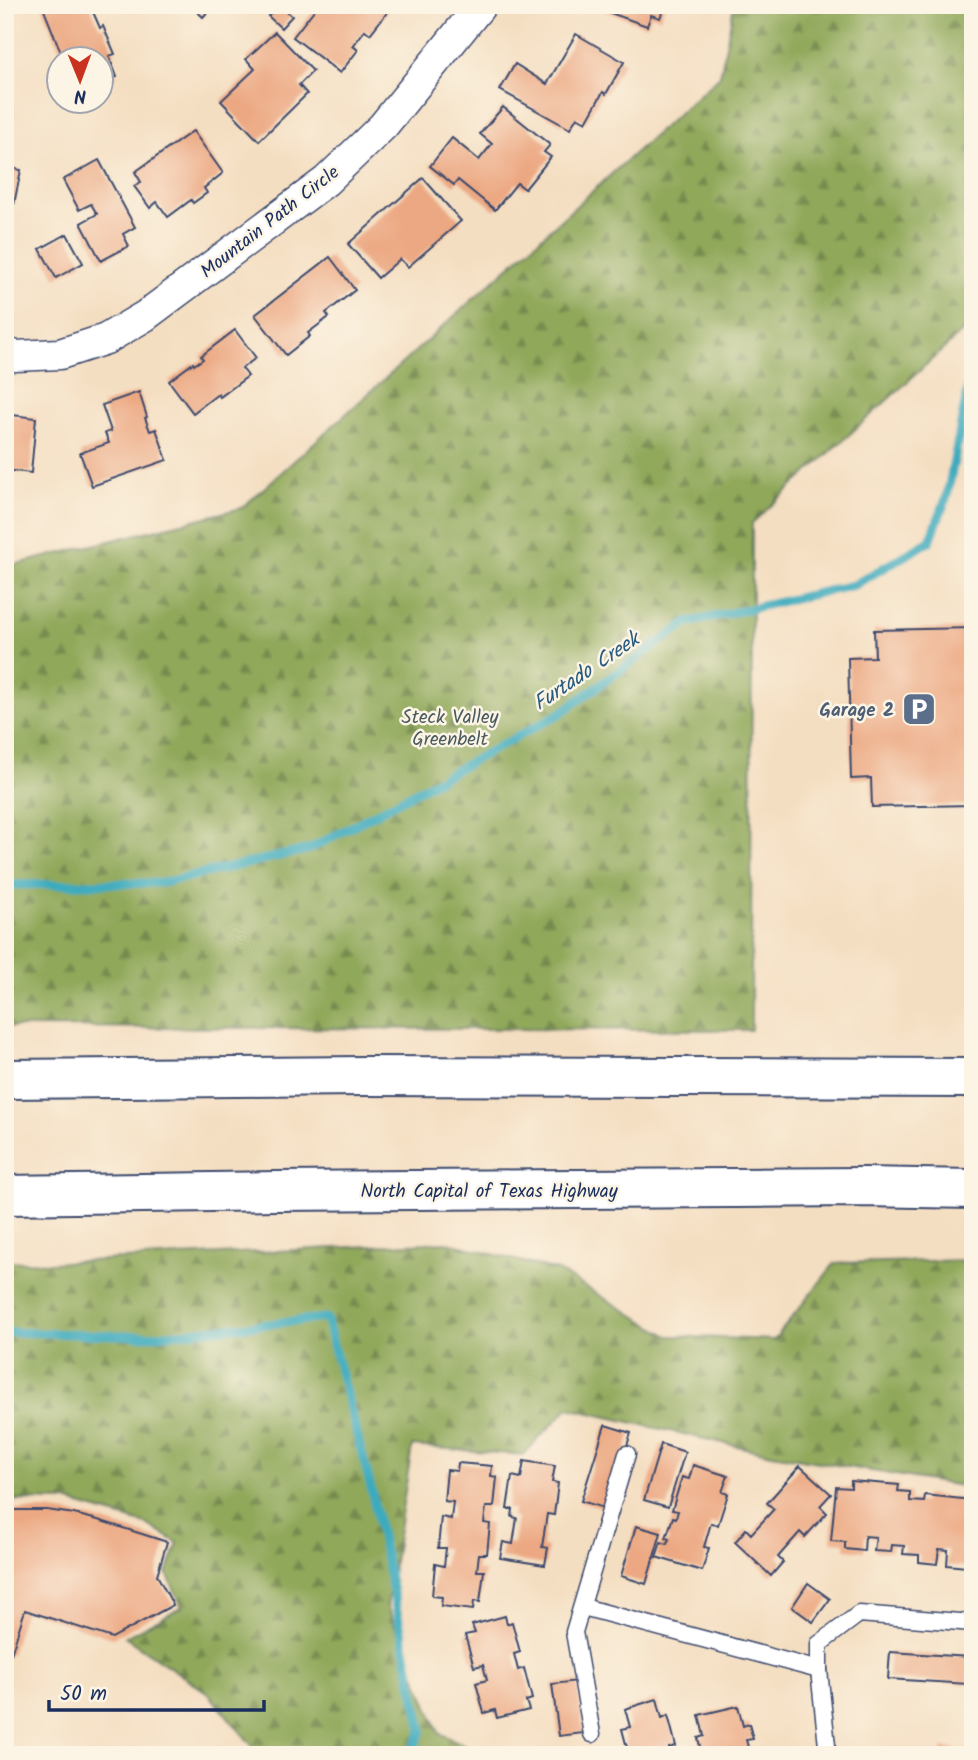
<svg xmlns="http://www.w3.org/2000/svg" width="978" height="1760" font-family="Kalam,sans-serif">
  <style>
    .forest { fill: url(#forest-firs); stroke: #566c5c; stroke-width: 2 }
    .lines { fill: none; stroke-linecap: round; stroke-linejoin: round }
    .stream { stroke: #3eabbe; stroke-width: 9 }
    .building { fill: #eca882 }
    .lane-casing { stroke: #3c496d; stroke-width: 19 }
    .street-casing { stroke: #3c496d; stroke-width: 33 }
    .highway-casing { stroke: #3c496d; stroke-width: 42 }
    .lane { stroke: #fff; stroke-width: 16 }
    .street { stroke: #fff; stroke-width: 30 }
    .highway { stroke: #fff; stroke-width: 38 }
    .labels { text-anchor: middle; stroke-width: 5; stroke-linejoin: round; paint-order: stroke }
    .street-label { font-size: 19px; fill: #1b2f5e; stroke: #fcf5e5 }
    .service-label { font-size: 19px; font-weight: bold; fill: #4e5e75; stroke: #fcf5e5; text-anchor: end }
    .park-label { font-size: 19px; fill: #4a5b60; stroke: #fcf5e5 }
    .water-label { font-size: 21px; font-style: italic; fill: #275a80; stroke: #fcf5e5 }
  </style>
  <defs>
    <pattern id="forest-firs" width="22" height="20" patternUnits="userSpaceOnUse" patternTransform="scale(1.75)"><rect width="22" height="20" fill="#90a85a"/><path d="M5 1l3.5 6h-7zM16 11l3.5 6h-7z" fill="#75894e"/></pattern>
  </defs>
  <rect width="100%" height="100%" fill="#fcf5e5"/>
  <filter id="ink" filterUnits="userSpaceOnUse"><feTurbulence type="fractalNoise" baseFrequency=".0143" numOctaves="2"/><feDisplacementMap in="SourceGraphic" scale="14" xChannelSelector="R" yChannelSelector="G"/><feConvolveMatrix kernelMatrix="1 2 1 2 8 2 1 2 1" color-interpolation-filters="sRGB"/></filter>
  <filter id="wash" filterUnits="userSpaceOnUse"><feTurbulence type="fractalNoise" baseFrequency=".00686" numOctaves="4" result="noise"/><feDisplacementMap in="SourceGraphic" scale="28" xChannelSelector="R" yChannelSelector="G"/><feGaussianBlur stdDeviation="1.57" result="paint"/><feColorMatrix in="noise" values="0 0 0 0 0 0 0 0 0 0 0 0 0 0 0 0 0 1.4 0 .05"/><feComposite in="paint" operator="in"/></filter>
  <g filter="url(#wash)">
    <rect width="100%" height="100%" fill="#f4dec1"/>
    <g class="forest">
      <polygon points="734,5 973,5 973,322 752,523 751,1030 5,1027 5,567 242,508 720,76"/>
      <polygon points="446,1242 558,1271 669,1336 774,1340 835,1263 973,1260 973,1488 772,1454 568,1408 523,1455 412,1446 387,1606 439,1733 487,1755 260,1755 208,1693 125,1637 182,1607 167,1573 178,1543 146,1524 66,1501 12,1500 5,1501 5,1261 49,1263"/>
    </g>
    <g class="lines">
      <g class="stream">
        <polyline points="5,885 162,883 310,849 559,714 687,623 854,585 930,541 947,496 973,363"/>
        <polyline points="5,1332 148,1336 326,1318 370,1484 422,1730 410,1755"/>
      </g>
    </g>
    <g id="blocks">
      <g class="building">
        <polygon points="42,5 90,5 100,28 103,26 115,54 109,56 117,77 102,83 102,60 64,60"/>
        <polygon points="190,5 214,5 203,17"/>
        <polygon points="279,5 292,16 281,28 268,16"/>
        <polygon points="318,5 393,5 370,34 365,30 353,46 358,50 340,73 293,37"/>
        <polygon points="588,5 665,5 660,18 651,15 647,26"/>
        <polygon points="275,32 313,71 299,85 307,94 259,141 221,101 255,69 246,59"/>
        <polygon points="576,34 624,62 606,94 603,92 586,122 577,117 570,129 500,90 515,64 547,84"/>
        <polygon points="503,107 550,145 544,152 551,157 525,189 517,183 495,210 458,180 454,185 430,166 452,138 479,160 492,144 480,134"/>
        <polygon points="193,131 223,173 204,188 207,193 193,203 191,200 168,217 157,202 150,208 134,186 141,182 135,172"/>
        <polygon points="99,160 135,227 123,234 129,246 101,261 81,223 97,214 91,204 79,210 63,180"/>
        <polygon points="5,167 21,170 14,204 9,204 6,219 5,218"/>
        <polygon points="423,178 461,221 408,267 400,259 378,278 348,244"/>
        <polygon points="67,234 83,263 56,278 40,249"/>
        <polygon points="330,257 355,290 326,313 329,317 308,333 310,336 286,355 255,315"/>
        <polygon points="235,330 256,358 242,368 248,376 220,397 218,394 193,413 169,381 193,363 194,365 203,359 201,356"/>
        <polygon points="139,392 147,417 145,418 150,431 156,429 167,460 92,486 80,453 109,443 105,433 111,431 102,405"/>
        <polygon points="5,414 36,418 31,473 5,470"/>
        <polygon points="973,628 973,805 872,807 871,778 851,779 848,658 875,657 874,630"/>
        <polygon points="605,1425 631,1433 607,1509 581,1501"/>
        <polygon points="661,1444 685,1452 668,1507 644,1500"/>
        <polygon points="524,1461 555,1466 552,1482 558,1483 554,1515 547,1514 542,1547 548,1548 545,1565 500,1558 503,1542 513,1544 517,1518 512,1517 513,1509 507,1509 512,1476 521,1478"/>
        <polygon points="458,1463 492,1466 491,1476 497,1477 494,1507 486,1507 484,1523 490,1524 487,1554 479,1554 477,1571 484,1571 480,1602 474,1601 473,1610 441,1606 442,1597 432,1596 435,1564 444,1566 446,1548 438,1548 441,1517 451,1519 453,1502 444,1501 447,1470 457,1471"/>
        <polygon points="693,1465 728,1476 722,1492 728,1494 718,1525 711,1523 704,1547 709,1548 702,1571 656,1557 661,1542 667,1544 669,1539 666,1538 673,1517 676,1518 678,1511 672,1510 682,1477 689,1479"/>
        <polygon points="800,1466 831,1494 820,1506 827,1513 805,1537 800,1532 778,1557 783,1562 771,1576 735,1542 746,1529 751,1534 774,1509 767,1503"/>
        <polygon points="851,1481 899,1485 898,1491 910,1492 910,1501 924,1502 925,1495 972,1500 973,1558 967,1558 966,1567 947,1565 948,1550 939,1549 937,1564 919,1562 919,1555 903,1554 904,1546 892,1545 891,1552 874,1551 876,1537 865,1536 864,1551 845,1549 845,1542 831,1541 836,1487 851,1488"/>
        <polygon points="15,1510 47,1510 74,1514 98,1520 167,1542 157,1575 173,1605 112,1638 25,1610 11,1654 5,1657 5,1513"/>
        <polygon points="636,1526 661,1533 646,1584 621,1576"/>
        <polygon points="969,1575 973,1575 973,1604 967,1604"/>
        <polygon points="808,1583 830,1599 813,1622 792,1607"/>
        <polygon points="505,1616 507,1624 512,1622 520,1652 514,1654 518,1670 524,1668 532,1699 526,1701 529,1710 497,1718 495,1710 484,1713 476,1683 487,1680 483,1665 474,1667 465,1635 475,1633 472,1625"/>
        <polygon points="890,1652 970,1657 968,1684 888,1679"/>
        <polygon points="577,1681 584,1733 559,1736 552,1684"/>
        <polygon points="657,1699 662,1718 668,1715 676,1746 669,1748 671,1755 629,1755 622,1729 630,1727 625,1709"/>
        <polygon points="738,1706 743,1726 749,1724 753,1739 746,1740 749,1750 756,1748 758,1755 702,1755 698,1738 704,1736 699,1715"/>
        <polygon points="942,1748 973,1750 973,1755 941,1755"/>
      </g>
    </g>
  </g>
  <g filter="url(#ink)">
    <use href="#blocks" fill-opacity="0" stroke="#3c496d" stroke-width="2"/>
    <g class="lines">
      <g class="lane-casing">
        <g id="lane">
          <polyline points="583,1607 819,1670"/>
          <polyline points="592,1734 574,1632 627,1454"/>
          <polyline points="828,1755 819,1670 819,1644 859,1614 973,1623"/>
        </g>
      </g>
      <g class="street-casing">
        <polyline id="street" points="5,352 15,356 60,354 106,339 145,316 326,181 383,126 481,5"/>
      </g>
      <g class="highway-casing">
        <g id="highway">
          <polyline points="5,1079 365,1076 973,1078"/>
          <polyline points="5,1195 276,1191 864,1187 973,1189"/>
        </g>
      </g>
      <use href="#lane" class="lane"/>
      <use href="#street" class="street"/>
      <use href="#highway" class="highway"/>
    </g>
  </g>
  <defs>
    <g id="parking-square" transform="scale(1.75)"><rect x="-9" y="-9" width="18" height="18" rx="4" fill="#5c6f8a" stroke="#fcf5e5"/><path d="M-3.5-5.5H1a3.5 3.5 0 0 1 0 7H-1V5.5H-3.5ZM-1-3.4V-.6H.8a1.4 1.4 0 0 0 0-2.8Z" fill="#fff"/></g>
  </defs>
  <g fill-rule="evenodd">
    <use href="#parking-square" x="919" y="709"/>
  </g>
  <g class="labels">
    <g class="street-label">
      <text transform="translate(269 221) rotate(-38)" y="7">Mountain Path Circle</text>
      <text x="489" y="1197">North Capital of Texas Highway</text>
    </g>
    <g class="service-label">
      <text x="894" y="716">Garage 2</text>
    </g>
    <g class="park-label">
      <text x="450" y="723">Steck Valley<tspan x="450" dy="22">Greenbelt</tspan></text>
    </g>
    <g class="water-label">
      <text transform="translate(586 671) rotate(-34)" y="7">Furtado Creek</text>
    </g>
  </g>
  <rect width="978" height="1760" fill="none" stroke="#fcf5e5" stroke-width="28"/>
  <g transform="translate(80 80) rotate(179)"><circle r="33" fill="#fcf5e5" stroke="#a2a6af" stroke-width="2"/>
  <path d="M0-5L12 26L0 18L-12 26Z" fill="#c8321e"/>
  <text y="-10" font-size="19" font-weight="bold" text-anchor="middle" fill="#1b2f5e">N</text>
  </g>
  <path d="M49 1700v10h215v-10" fill="none" stroke="#1b2f5e" stroke-width="3.5"/>
  <text x="60" y="1700" font-size="21" fill="#1b2f5e" stroke="#fcf5e5" stroke-width="5" paint-order="stroke">50 m</text>
</svg>
